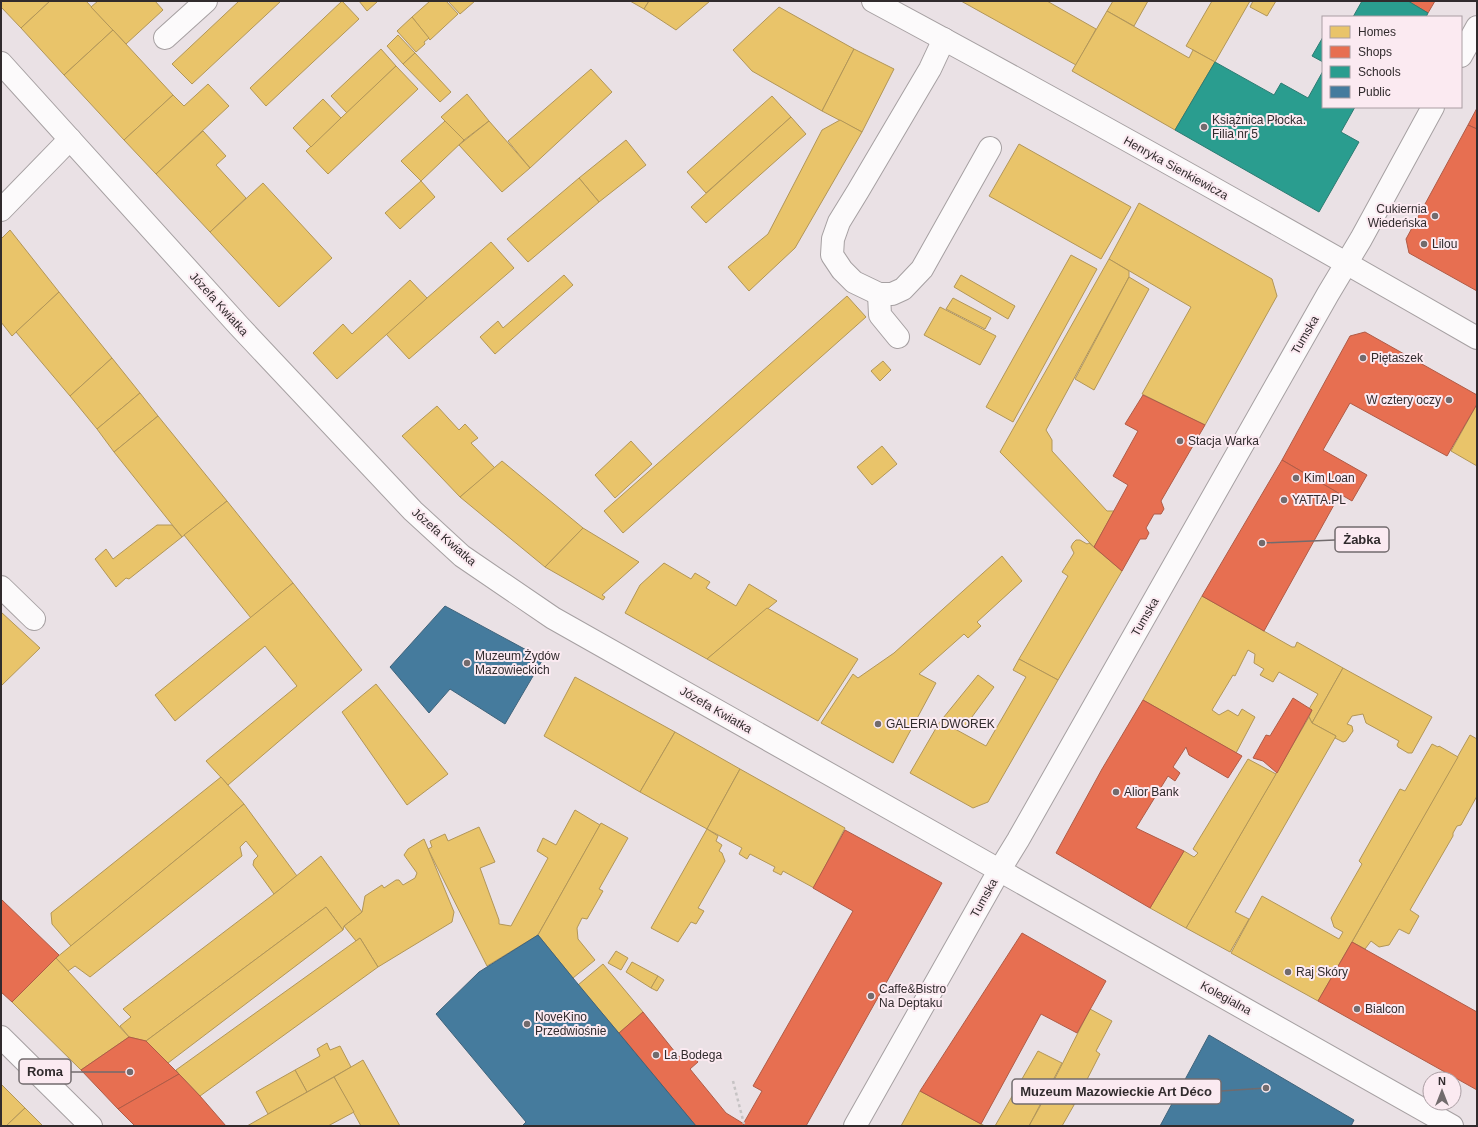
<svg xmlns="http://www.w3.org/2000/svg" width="1478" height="1127" font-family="Helvetica,sans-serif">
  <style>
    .homes { fill: #e9c46a; stroke: #b29658 }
    .shops { fill: #e76f51; stroke: #b05b46 }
    .schools { fill: #2a9d8f; stroke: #2c7b72 }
    .public { fill: #457b9d; stroke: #3f637b }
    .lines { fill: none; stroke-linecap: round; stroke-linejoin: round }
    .minor-casing { stroke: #a6a0a2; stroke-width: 24 }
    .path { stroke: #c6c3c4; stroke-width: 2.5; stroke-dasharray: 3 3; stroke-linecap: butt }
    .minor { stroke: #fcfafb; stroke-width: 22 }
    .poi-dot { fill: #726b6d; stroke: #fbeaf1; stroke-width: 1.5 }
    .labels { text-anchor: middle; stroke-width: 4; stroke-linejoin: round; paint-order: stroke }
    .poi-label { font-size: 12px; fill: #312b2d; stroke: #fbeaf1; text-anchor: start }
    .street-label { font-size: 12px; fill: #312b2d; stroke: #fbeaf1 }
    .leader { fill: none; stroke: #726b6d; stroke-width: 1.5 }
    .callout-dot { fill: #726b6d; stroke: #fbeaf1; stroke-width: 1.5 }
    .callout { fill: #fbeaf1; stroke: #726b6d; stroke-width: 1.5 }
    .callout-label { font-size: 13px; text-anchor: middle; font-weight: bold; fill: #312b2d }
  </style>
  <rect width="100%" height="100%" fill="#eae1e5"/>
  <g class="homes">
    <polygon points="1,1 50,1 21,28 1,7"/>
    <polygon points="50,1 86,1 113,30 64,75 21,28"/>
    <polygon points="98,1 155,1 163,10 126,44 91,7"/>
    <polygon points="239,1 281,1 192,84 172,64"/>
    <polygon points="342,1 359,19 266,106 250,88"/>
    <polygon points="359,1 376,1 377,2 367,11"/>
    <polygon points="430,1 446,1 458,14 430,40 412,17"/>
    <polygon points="448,1 475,1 460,14"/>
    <polygon points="630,1 649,1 644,9"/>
    <polygon points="649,1 710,1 676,30 644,9"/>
    <polygon points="961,1 1047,1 1096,29 1076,65"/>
    <polygon points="1113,1 1148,1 1134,26 1107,11"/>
    <polygon points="1212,1 1250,1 1215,62 1186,46"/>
    <polygon points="1253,1 1276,1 1267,16 1250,7"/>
    <polygon points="779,7 854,49 822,111 752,71 733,50"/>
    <polygon points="1107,11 1189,58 1193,50 1215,62 1175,130 1072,71"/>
    <polygon points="412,17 429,38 424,42 425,44 416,52 397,31"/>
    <polygon points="113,30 173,95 124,140 64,75"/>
    <polygon points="398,35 415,53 403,64 387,46"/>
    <polygon points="381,49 396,66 347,113 331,96"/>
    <polygon points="854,49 894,69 862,132 822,111"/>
    <polygon points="415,53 451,92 440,102 403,64"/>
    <polygon points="396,66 418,89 328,174 306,151"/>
    <polygon points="591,69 612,92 530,168 508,141"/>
    <polygon points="208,84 229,106 156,174 124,140 173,95 184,106"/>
    <polygon points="467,94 489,121 464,140 441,117"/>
    <polygon points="772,96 791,117 706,193 687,172"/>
    <polygon points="323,99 341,118 311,147 293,128"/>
    <polygon points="791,117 806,134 706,223 691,207"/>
    <polygon points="840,120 862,132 795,248 749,291 728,267 768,234 822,130"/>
    <polygon points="445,121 464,140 421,181 401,161"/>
    <polygon points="489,121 530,168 502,192 459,145"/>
    <polygon points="203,131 226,156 216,165 246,198 210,232 156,174"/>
    <polygon points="626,140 646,165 599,202 579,178"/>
    <polygon points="1019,144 1131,207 1101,259 989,196"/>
    <polygon points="579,178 599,202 528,262 507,239"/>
    <polygon points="421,181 435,197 400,229 385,213"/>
    <polygon points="263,183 332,258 279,307 210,232"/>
    <polygon points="1139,203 1272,279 1277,296 1205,425 1142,394 1191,307 1109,259"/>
    <polygon points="10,230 59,292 12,336 1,322 1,239"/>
    <polygon points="491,242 514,268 409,359 386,334"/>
    <polygon points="1071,255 1097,269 1013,422 986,407"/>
    <polygon points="1109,259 1129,271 1129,277 1046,430 1052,440 1052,451 1107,511 1114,511 1094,547 1000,452"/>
    <polygon points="564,275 573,285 495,354 480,337 498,321 503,328"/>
    <polygon points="961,275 1015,306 1008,319 954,287"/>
    <polygon points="1129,277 1149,289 1094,390 1075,379"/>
    <polygon points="410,280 427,298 337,379 313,353 343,324 352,334"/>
    <polygon points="59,292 112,358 70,396 16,332"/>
    <polygon points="847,296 866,317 623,533 604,511"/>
    <polygon points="953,298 991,318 985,329 946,309"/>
    <polygon points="940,307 996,336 980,365 924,335"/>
    <polygon points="112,358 140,393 97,429 70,396"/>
    <polygon points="883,361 891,370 880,381 871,371"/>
    <polygon points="140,393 158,416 114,452 97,429"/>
    <polygon points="1477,404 1477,466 1451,451"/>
    <polygon points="437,406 459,430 465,424 478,438 471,443 495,468 460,497 402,436"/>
    <polygon points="158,416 227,501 182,537 114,452"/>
    <polygon points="631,441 652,464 615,498 595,475"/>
    <polygon points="882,446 897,464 872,485 857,467"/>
    <polygon points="502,461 583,528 545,567 460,497"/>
    <polygon points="227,501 293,583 251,618 184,535"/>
    <polygon points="157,525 172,525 182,537 129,579 126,578 116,587 95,559 106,549 113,559"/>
    <polygon points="583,528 639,562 602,595 605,597 603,600 545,567"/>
    <polygon points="1076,540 1080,540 1087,544 1089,543 1122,571 1058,680 1019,659 1068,576 1062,572 1074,553 1071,547 1073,543"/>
    <polygon points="1002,556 1022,581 977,622 981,626 968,638 964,634 919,674 936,683 893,763 821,723 853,674 858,678 894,653"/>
    <polygon points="664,563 691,579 695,573 710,582 706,588 736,606 749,584 777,601 707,659 625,613 640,585"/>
    <polygon points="293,583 362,670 228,785 206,761 297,686 265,646 175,721 155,695"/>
    <polygon points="1202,596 1292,647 1295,647 1297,642 1343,668 1312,723 1309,717 1312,710 1309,709 1318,694 1279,672 1273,682 1260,675 1264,669 1254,663 1255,654 1248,650 1235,676 1233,675 1212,710 1219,715 1228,710 1238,716 1242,709 1255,717 1236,753 1143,700"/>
    <polygon points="767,608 858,659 818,721 707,659"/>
    <polygon points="1,612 40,648 1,686"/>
    <polygon points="1019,659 1058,680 988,802 973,808 910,773 939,723 978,675 994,687 966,725 955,729 986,746 1026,677 1013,670"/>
    <polygon points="1343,668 1432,717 1412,753 1408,753 1398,747 1397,745 1399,741 1366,723 1363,714 1352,716 1347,724 1352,726 1353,731 1346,741 1343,742 1335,738 1336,736 1312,723"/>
    <polygon points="575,677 675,732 640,792 544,736"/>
    <polygon points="376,684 448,774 407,805 342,712"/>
    <polygon points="1309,717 1312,723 1336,736 1235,912 1249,919 1230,952 1186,928"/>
    <polygon points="675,732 740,769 707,829 640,792"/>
    <polygon points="1470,735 1477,739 1477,796 1461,825 1457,826 1453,833 1453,836 1410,910 1419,916 1409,934 1399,929 1389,945 1379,947 1371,941 1365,949 1352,942"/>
    <polygon points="1432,744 1438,747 1439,746 1458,757 1318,1001 1231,953 1262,896 1339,939 1343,932 1334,927 1331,918 1362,864 1359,861 1400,789 1405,791"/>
    <polygon points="1248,759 1276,774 1186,928 1150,908 1184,851 1194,857 1198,853 1193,849"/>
    <polygon points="740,769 845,828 814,888 783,871 781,875 773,871 775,867 750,854 747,859 739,854 742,848 707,829"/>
    <polygon points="221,777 244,804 71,946 52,924 51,913"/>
    <polygon points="244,804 297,876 274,894 253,865 254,860 258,856 246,841 240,847 242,856 90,977 75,966 68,971 56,958"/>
    <polygon points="575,810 600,825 538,935 487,966 428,849 432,847 430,841 445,834 448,841 479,827 495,862 480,868 499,920 499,924 511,926 548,858 537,851 543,838 556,845"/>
    <polygon points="601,823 628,838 599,889 603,891 587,919 582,918 577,928 578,939 595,960 573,978 538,935"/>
    <polygon points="707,829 718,836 716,841 722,845 719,851 722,853 725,861 698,908 704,911 696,924 691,922 678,942 651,928"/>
    <polygon points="424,839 454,912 452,922 378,967 360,938 356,941 344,926 362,912 365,896 382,885 384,888 396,880 399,880 403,885 415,878 417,873 404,855 408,849"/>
    <polygon points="321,856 362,912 344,926 343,930 326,907 146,1041 129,1037 120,1026 131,1017 123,1009 274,894"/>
    <polygon points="326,907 343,930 168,1063 146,1041"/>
    <polygon points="360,938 378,967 200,1096 179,1074 176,1070"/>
    <polygon points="616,951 628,958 621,970 608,963"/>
    <polygon points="56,958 129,1037 81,1070 12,1002"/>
    <polygon points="632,962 658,976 651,988 626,972"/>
    <polygon points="603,964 643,1012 619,1033 578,985"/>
    <polygon points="658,976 664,980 657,991 651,988"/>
    <polygon points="1090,1009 1112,1021 1096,1051 1100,1054 1074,1105 1048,1092"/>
    <polygon points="327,1043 330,1050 340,1046 351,1067 307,1092 295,1070 320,1056 317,1049"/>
    <polygon points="1038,1051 1062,1063 1029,1126 995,1126"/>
    <polygon points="363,1060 400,1126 361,1126 334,1077"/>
    <polygon points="295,1070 307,1092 268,1114 256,1092"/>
    <polygon points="334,1077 354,1112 328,1126 247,1126"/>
    <polygon points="1,1084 25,1108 6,1126 1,1126"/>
    <polygon points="920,1091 981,1124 985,1126 901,1126"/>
    <polygon points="1048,1092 1074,1105 1062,1126 1029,1126"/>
    <polygon points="25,1108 43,1126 6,1126"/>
  </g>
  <g class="shops">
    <polygon points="1408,1 1435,1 1428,13"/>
    <polygon points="1477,108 1477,129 1468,125"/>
    <polygon points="1468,125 1477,129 1477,291 1409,253 1406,239"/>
    <polygon points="1365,332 1477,395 1477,404 1447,456 1350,403 1323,450 1367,475 1352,501 1282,460 1350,336"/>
    <polygon points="1143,395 1205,425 1161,501 1164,509 1161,514 1154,514 1146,528 1149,533 1146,539 1140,539 1122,571 1094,547 1128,485 1113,476 1138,431 1125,424"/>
    <polygon points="1282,460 1340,494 1264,631 1202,596"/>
    <polygon points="1293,698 1312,710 1277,773 1263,761 1253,758 1266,735 1270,736"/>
    <polygon points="1143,700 1242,756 1228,778 1189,755 1186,747 1173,767 1180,773 1175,781 1168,776 1136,828 1184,851 1150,908 1056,853 1102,769"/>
    <polygon points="845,830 942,883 806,1126 742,1126 762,1091 753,1086 853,911 813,888"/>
    <polygon points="1,899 59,955 12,1002 1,992"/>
    <polygon points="1022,933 1106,981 1077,1033 1041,1014 981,1124 920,1091"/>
    <polygon points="1352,942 1477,1012 1477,1090 1318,1001"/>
    <polygon points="643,1012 679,1057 688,1050 698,1062 690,1069 726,1113 744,1124 742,1126 696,1126 619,1033"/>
    <polygon points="129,1037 146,1041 179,1074 118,1109 81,1070"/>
    <polygon points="179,1074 200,1096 226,1126 135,1126 118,1109"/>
  </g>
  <g class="schools">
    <polygon points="1362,1 1408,1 1428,13 1426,17 1353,17"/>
    <polygon points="1323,37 1323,62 1312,56"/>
    <polygon points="1215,62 1274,95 1281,83 1308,98 1323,71 1323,107 1355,107 1341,132 1359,142 1319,212 1175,130"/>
  </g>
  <g class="public">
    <polygon points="445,606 543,659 505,724 450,689 429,713 390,667"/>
    <polygon points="538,935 573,978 696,1126 522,1126 526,1122 436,1014 479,972"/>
    <polygon points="1209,1035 1354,1120 1351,1126 1160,1126"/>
  </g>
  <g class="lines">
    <g class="minor-casing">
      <g id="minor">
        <path d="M873,1c203,109 404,222 604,337"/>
        <polyline points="165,38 206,1"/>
        <polyline points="944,39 930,69 858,191 839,222 833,239 832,255 842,270 854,282 879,294 892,294 903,289 922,269 990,148"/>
        <polyline points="1461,56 1477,27"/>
        <polyline points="1,63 239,326 413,511 462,556 553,618 1452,1126"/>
        <polyline points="1,210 70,139"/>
        <polyline points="879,294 880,315 898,337"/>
        <polyline points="1,587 34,619"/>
        <polyline points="1,1037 91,1126"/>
        <polyline points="855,1126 999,871 1018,840 1328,294 1361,239 1433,107"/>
      </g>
    </g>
    <polyline class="path" points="733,1081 744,1124"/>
    <use href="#minor" class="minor"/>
  </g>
  <g class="poi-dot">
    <circle cx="1204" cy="127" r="4"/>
    <circle cx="1435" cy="216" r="4"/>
    <circle cx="1424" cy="244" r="4"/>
    <circle cx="1363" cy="358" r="4"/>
    <circle cx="1449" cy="400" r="4"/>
    <circle cx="1180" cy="441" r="4"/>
    <circle cx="1296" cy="478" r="4"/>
    <circle cx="1284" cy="500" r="4"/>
    <circle cx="467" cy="663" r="4"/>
    <circle cx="878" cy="724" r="4"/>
    <circle cx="1116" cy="792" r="4"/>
    <circle cx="1288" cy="972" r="4"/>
    <circle cx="871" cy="996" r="4"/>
    <circle cx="1357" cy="1009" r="4"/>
    <circle cx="527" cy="1024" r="4"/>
    <circle cx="656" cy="1055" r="4"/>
  </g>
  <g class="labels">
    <g class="poi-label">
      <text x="1212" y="124">Książnica Płocka.<tspan x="1212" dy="14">Filia nr 5</tspan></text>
      <text x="1427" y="213" text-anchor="end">Cukiernia<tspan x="1427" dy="14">Wiedeńska</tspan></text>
      <text x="1432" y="248">Lilou</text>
      <text x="1371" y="362">Piętaszek</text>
      <text x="1441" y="404" text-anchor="end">W cztery oczy</text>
      <text x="1188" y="445">Stacja Warka</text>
      <text x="1304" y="482">Kim Loan</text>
      <text x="1292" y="504">YATTA.PL</text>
      <text x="475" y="660">Muzeum Żydów<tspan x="475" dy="14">Mazowieckich</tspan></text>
      <text x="886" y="728">GALERIA DWOREK</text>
      <text x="1124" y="796">Alior Bank</text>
      <text x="1296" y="976">Raj Skóry</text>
      <text x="879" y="993">Caffe&amp;Bistro<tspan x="879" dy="14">Na Deptaku</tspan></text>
      <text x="1365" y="1013">Bialcon</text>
      <text x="535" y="1021">NoveKino<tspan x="535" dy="14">Przedwiośnie</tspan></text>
      <text x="664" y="1059">La Bodega</text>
    </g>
    <g class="street-label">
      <text transform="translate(1176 168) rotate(29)" y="4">Henryka Sienkiewicza</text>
      <text transform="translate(219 304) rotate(48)" y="4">Józefa Kwiatka</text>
      <text transform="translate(1305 335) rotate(-60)" y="4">Tumska</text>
      <text transform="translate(444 537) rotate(41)" y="4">Józefa Kwiatka</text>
      <text transform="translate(1145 617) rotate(-60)" y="4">Tumska</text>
      <text transform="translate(716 710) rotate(30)" y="4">Józefa Kwiatka</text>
      <text transform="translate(984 898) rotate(-61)" y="4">Tumska</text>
      <text transform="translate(1226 998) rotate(29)" y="4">Kolegialna</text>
    </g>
  </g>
  <path class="leader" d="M1262 543L1335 540M130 1072L71 1072M1266 1088L1221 1091"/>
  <g class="callout-dot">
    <circle cx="1262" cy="543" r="4"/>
    <circle cx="130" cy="1072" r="4"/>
    <circle cx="1266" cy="1088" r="4"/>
  </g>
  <g class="callout">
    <rect x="1335" y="527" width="54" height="25" rx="4"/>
    <rect x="19" y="1059" width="52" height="25" rx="4"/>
    <rect x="1012" y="1079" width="209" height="25" rx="4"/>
  </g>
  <g class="callout-label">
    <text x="1362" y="544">Żabka</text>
    <text x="45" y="1076">Roma</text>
    <text x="1116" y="1096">Muzeum Mazowieckie Art Déco</text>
  </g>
  <rect width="1478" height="1127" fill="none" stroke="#312b2d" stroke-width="4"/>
  <rect x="1322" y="16" width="140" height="92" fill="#fbeaf1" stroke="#aa9ea3"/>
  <rect x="1330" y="26" width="20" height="12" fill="#e9c46a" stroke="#aa9ea3"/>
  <text x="1358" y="36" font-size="12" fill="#312b2d">Homes</text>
  <rect x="1330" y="46" width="20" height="12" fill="#e76f51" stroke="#aa9ea3"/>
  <text x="1358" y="56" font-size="12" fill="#312b2d">Shops</text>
  <rect x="1330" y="66" width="20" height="12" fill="#2a9d8f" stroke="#aa9ea3"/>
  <text x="1358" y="76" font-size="12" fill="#312b2d">Schools</text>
  <rect x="1330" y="86" width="20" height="12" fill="#457b9d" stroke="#aa9ea3"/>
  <text x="1358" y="96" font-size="12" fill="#312b2d">Public</text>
  <g transform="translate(1442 1091)"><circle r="19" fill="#fbeaf1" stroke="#aa9ea3"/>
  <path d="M0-3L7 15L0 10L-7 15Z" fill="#726b6d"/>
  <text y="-6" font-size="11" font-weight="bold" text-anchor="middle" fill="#312b2d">N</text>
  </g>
</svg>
